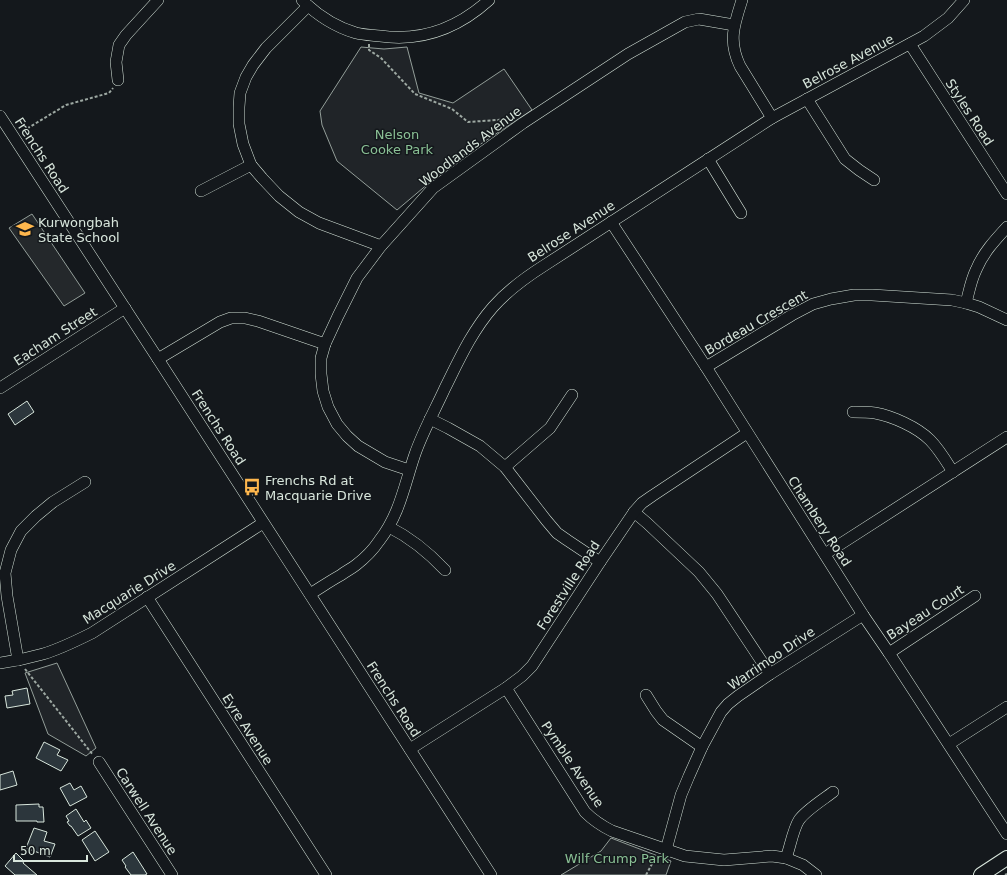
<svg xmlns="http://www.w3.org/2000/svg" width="1007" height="875" font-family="'DejaVu Sans',sans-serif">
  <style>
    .green { fill: #202428; stroke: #939e99 }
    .parking { fill: #24282b; stroke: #939e99 }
    .building { fill: #2c363c; stroke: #d8e6dc }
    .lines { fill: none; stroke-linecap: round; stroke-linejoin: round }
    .minor-casing { stroke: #d8e6dc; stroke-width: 12 }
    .major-casing { stroke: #d8e6dc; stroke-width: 16 }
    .path { stroke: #9da8a2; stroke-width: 2; stroke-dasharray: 3 2; stroke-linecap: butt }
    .minor { stroke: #14181c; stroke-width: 11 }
    .major { stroke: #14181c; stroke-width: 14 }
    .labels { text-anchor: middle; stroke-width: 3; stroke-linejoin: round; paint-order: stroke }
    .street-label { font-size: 13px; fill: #d8e6dc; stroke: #14181c }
    .park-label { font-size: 13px; fill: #8ac095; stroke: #14181c }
    .poi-label { font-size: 13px; fill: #d8e6dc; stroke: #14181c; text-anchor: start }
  </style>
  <rect width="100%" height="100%" fill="#14181c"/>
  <g class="green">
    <polygon points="361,47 384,49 407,47 419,93 453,103 504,69 532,110 455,161 397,210 337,161 322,125 320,111"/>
    <polygon points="57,663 96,748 86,756 48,734 25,673"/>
    <polygon points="611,838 671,861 666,875 561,875 601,851"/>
  </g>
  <polygon class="parking" points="32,214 85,293 64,306 9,228"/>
  <g class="building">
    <polygon points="27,401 34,412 15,425 8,414"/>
    <polygon points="27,688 30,704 7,708 5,696 13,695 12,691"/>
    <polygon points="44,742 60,750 57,755 68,760 61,771 36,758"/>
    <polygon points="13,771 17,785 0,790 0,775"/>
    <polygon points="70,783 74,790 81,786 87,797 70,806 60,788"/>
    <polygon points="39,804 39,807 43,807 44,822 37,822 37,821 16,821 16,805"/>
    <polygon points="76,809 84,822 86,820 91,828 78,836 71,826 70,826 67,822 69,821 66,816"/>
    <polygon points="34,828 47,832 44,841 55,844 50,857 26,848"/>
    <polygon points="95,831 109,852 95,861 82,840"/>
    <polygon points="133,852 147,874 145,875 131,875 125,867 126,866 122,860"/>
    <polygon points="16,853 24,861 23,863 37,875 15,875 5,866"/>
  </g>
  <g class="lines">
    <g class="minor-casing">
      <g id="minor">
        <path d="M302,0c15,15 34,27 54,33 8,2 16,2 24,3 42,6 78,-8 109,-36"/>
        <path d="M742,0c-8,25 -14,41 -2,66l32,52"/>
        <polyline points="308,6 266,48 253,65 246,77 240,93 239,107 239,124 243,144 251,165 262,178 279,196 299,212 319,223 381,246"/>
        <polyline points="910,44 1007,194"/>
        <polyline points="118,80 116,62 119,45 126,35 158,0"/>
        <polyline points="807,99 845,159 859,170 874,180"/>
        <polyline points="0,116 158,359 491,875"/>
        <polyline points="708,159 741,213"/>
        <polyline points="201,191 251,165"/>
        <polyline points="611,222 706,367 863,615 889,653 1007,834"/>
        <path d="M966,303c3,-11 5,-23 10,-33 7,-17 19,-30 31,-43"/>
        <polyline points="158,359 220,322 231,318 245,318 258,321 325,344"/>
        <polyline points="706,367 792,315 813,304 831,299 854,295 872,295 952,300 966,303 979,307 1007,320"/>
        <polyline points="0,388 125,308"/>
        <path d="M853,412c7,0 15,0 22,1 17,3 42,14 55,27 9,9 16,21 23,32"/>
        <polyline points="430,419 448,428 480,446 505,467 546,520 557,533 567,540 600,562"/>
        <polyline points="505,467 550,428 572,395"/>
        <polyline points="409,470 385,462 358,446 347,436 337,424 328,407 323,391 321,374 321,358 325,344 338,316 357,278 381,246 433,188 523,123 628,54 685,22 699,19 734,25"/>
        <polyline points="634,512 647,523 699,572 717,594 770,674"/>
        <path d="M389,527c22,11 39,25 56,43"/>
        <polyline points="825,554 1007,437"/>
        <path d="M310,594c10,-6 20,-13 31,-19 5,-4 10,-6 15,-10 9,-7 17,-15 23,-24 21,-27 25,-55 36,-87 8,-23 20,-44 30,-66 14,-28 27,-57 48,-81 15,-17 33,-30 52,-42l227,-147 152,-82 24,-18 16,-18"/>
        <polyline points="147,597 326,875"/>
        <polyline points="889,653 975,596"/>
        <polyline points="18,660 7,596 5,573 11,550 21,531 36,516 53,502 85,482"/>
        <path d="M0,663c15,-2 29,-5 43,-9 17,-5 33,-13 49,-21l171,-110"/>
        <path d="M506,688l79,124c8,8 17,14 27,19l73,25 39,4 48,-4 14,2 17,7 13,10"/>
        <polyline points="646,695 656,711 663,720 702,747"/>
        <polyline points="949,744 1007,707"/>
        <polyline points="410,749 506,688 522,676 532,666 600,562 634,512 642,503 652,496 747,433"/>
        <polyline points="99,762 172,875"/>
        <polyline points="666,850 681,795 689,776 702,747 721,712 728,704 738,696 770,674 863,615"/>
        <path d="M786,858c4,-10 7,-29 13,-38 7,-10 25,-21 34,-28"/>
      </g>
    </g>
    <g class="major-casing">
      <polyline id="major" points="981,875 1007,858"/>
    </g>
    <g class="path">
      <polyline points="369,44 369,50 381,58 415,94 452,109 468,122 511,119"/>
      <polyline points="23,131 66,105 109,93 113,88"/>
      <polyline points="25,669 93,755"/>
      <polyline points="646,875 653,862 659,857"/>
      <polyline points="1005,875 1007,874"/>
    </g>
    <use href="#minor" class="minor"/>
    <use href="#major" class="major"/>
  </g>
  <defs>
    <g id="school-bare" transform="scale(1.38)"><path d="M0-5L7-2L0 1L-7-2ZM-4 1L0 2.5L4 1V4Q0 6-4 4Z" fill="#ffb74d" stroke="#14181c" stroke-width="2.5" paint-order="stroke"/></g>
    <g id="bus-bare" transform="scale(1.38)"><path d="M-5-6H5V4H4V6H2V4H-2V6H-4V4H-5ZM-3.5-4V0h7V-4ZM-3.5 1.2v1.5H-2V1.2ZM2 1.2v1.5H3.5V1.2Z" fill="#ffb74d" stroke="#14181c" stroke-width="2.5" paint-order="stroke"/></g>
  </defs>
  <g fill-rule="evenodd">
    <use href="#school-bare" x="25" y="229"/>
    <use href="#bus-bare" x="252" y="487"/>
  </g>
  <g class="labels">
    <g class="street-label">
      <text transform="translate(848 61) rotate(-28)" y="5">Belrose Avenue</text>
      <text transform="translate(970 112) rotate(57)" y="5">Styles Road</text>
      <text transform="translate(470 146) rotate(-37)" y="5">Woodlands Avenue</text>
      <text transform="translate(42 155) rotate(57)" y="5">Frenchs Road</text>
      <text transform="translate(571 231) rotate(-33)" y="5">Belrose Avenue</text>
      <text transform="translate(756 322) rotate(-30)" y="5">Bordeau Crescent</text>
      <text transform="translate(55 336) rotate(-33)" y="5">Eacham Street</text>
      <text transform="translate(219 427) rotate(57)" y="5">Frenchs Road</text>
      <text transform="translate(820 521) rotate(57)" y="5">Chambery Road</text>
      <text transform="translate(568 585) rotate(-57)" y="5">Forestville Road</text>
      <text transform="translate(129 592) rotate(-32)" y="5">Macquarie Drive</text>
      <text transform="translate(925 612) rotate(-33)" y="5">Bayeau Court</text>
      <text transform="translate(771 658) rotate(-34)" y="5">Warrimoo Drive</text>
      <text transform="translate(394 699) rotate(57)" y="5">Frenchs Road</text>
      <text transform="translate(248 729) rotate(57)" y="5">Eyre Avenue</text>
      <text transform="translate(573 764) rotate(56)" y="5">Pymble Avenue</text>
      <text transform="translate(147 811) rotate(57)" y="5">Carwell Avenue</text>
    </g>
    <g class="park-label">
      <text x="397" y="139">Nelson<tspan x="397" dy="15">Cooke Park</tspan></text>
      <text x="617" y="863">Wilf Crump Park</text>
    </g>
    <g class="poi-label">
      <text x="38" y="227">Kurwongbah<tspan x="38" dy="15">State School</tspan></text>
      <text x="265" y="485">Frenchs Rd at<tspan x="265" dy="15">Macquarie Drive</tspan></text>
    </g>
  </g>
  <path d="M14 855v6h73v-6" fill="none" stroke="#d8e6dc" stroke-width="2"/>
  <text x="20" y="855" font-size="12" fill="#d8e6dc" stroke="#14181c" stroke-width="3" paint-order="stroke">50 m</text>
</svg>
